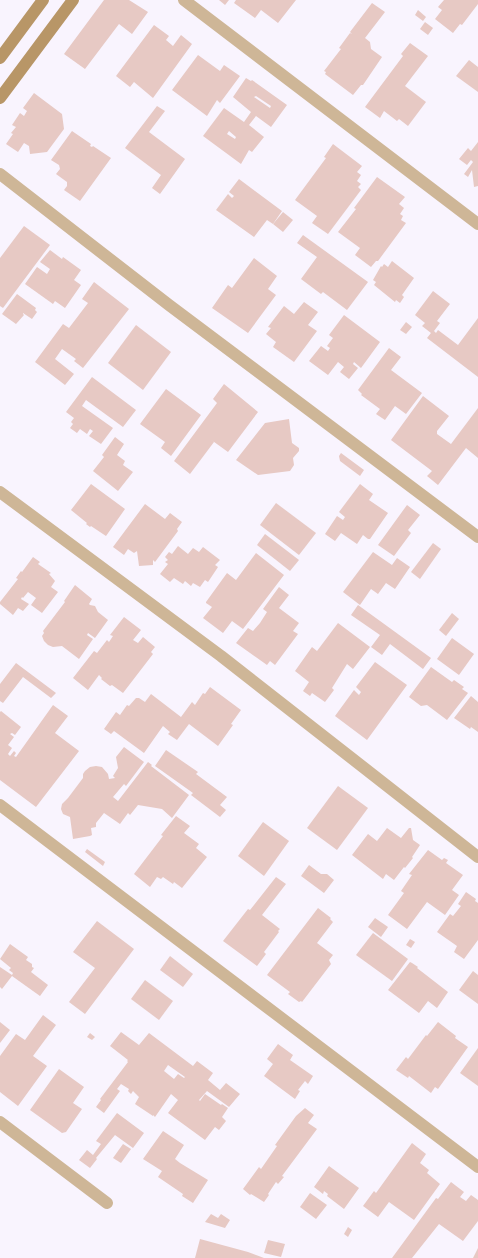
<svg xmlns="http://www.w3.org/2000/svg" width="478" height="1258" font-family="Spectral,serif">
  <style>
    .building { fill: #e7c9c4; fill-rule: evenodd }
    .lines { fill: none; stroke-linecap: round; stroke-linejoin: round }
    .street { stroke: #ceb697; stroke-width: 12 }
    .secondary { stroke: #b89667; stroke-width: 12 }
  </style>
  <rect width="100%" height="100%" fill="#f9f4fe"/>
  <g class="building">
    <polygon points="104,0 129,0 148,12 132,34 119,24 85,69 64,54"/>
    <polygon points="219,0 229,0 225,5"/>
    <polygon points="236,0 296,0 278,23 261,10 255,18 234,3"/>
    <polygon points="444,0 478,0 478,4 462,25 460,24 453,33 435,19 442,10 438,7"/>
    <polygon points="372,3 385,12 365,38 370,42 371,49 382,57 363,85 361,85 353,95 325,74 326,72 324,71 341,49 339,48 350,33 352,34 350,32"/>
    <polygon points="418,10 426,17 423,21 415,15"/>
    <polygon points="425,22 433,28 428,35 420,29"/>
    <polygon points="154,25 169,36 166,40 173,46 181,35 192,44 153,98 134,82 130,87 116,76"/>
    <polygon points="410,43 428,56 405,86 426,102 408,126 399,119 397,121 384,111 380,118 365,107 403,56 401,54"/>
    <polygon points="198,55 220,71 224,65 240,76 220,103 217,100 207,116 172,90"/>
    <polygon points="469,60 478,67 478,92 456,76"/>
    <path d="M246,78l5,3 1,-1 35,25 -16,22 -15,-11 -7,9 15,12 -12,15 -3,-2 -8,14 -38,-28 21,-28 20,14 7,-10 -18,-15zM256,96l15,10 -1,2 -16,-11zM229,131l7,6 -1,2 -8,-5z"/>
    <polygon points="34,93 62,114 64,129 47,152 30,154 29,146 24,143 18,152 6,144 13,134 11,133 16,127 12,125 20,113 24,116 27,111 23,108"/>
    <polygon points="157,106 165,111 149,132 185,159 160,194 152,188 161,175 125,148"/>
    <polygon points="72,131 91,144 90,146 92,147 93,146 111,158 80,201 64,190 67,186 67,182 56,174 60,169 59,165 51,160"/>
    <polygon points="478,142 478,186 474,187 472,170 468,177 464,174 473,162 471,160 467,165 459,159 468,148 471,151"/>
    <polygon points="333,144 362,166 357,172 361,175 357,181 361,184 358,187 361,190 328,234 312,223 317,216 295,200 326,158 324,157"/>
    <polygon points="377,177 405,197 399,204 404,208 400,214 403,216 401,220 406,223 378,261 376,261 371,267 355,255 360,248 338,232 356,209 354,208"/>
    <polygon points="239,179 282,211 273,224 267,220 254,237 216,210 228,194 232,198 234,196 229,192"/>
    <polygon points="283,212 293,220 283,232 273,224"/>
    <polygon points="24,226 50,245 3,308 0,306 0,258"/>
    <polygon points="303,235 368,282 347,310 323,292 321,294 301,279 317,257 297,243"/>
    <polygon points="50,250 62,259 63,257 81,270 74,280 81,285 65,308 55,301 53,304 25,284 37,267 47,274 50,269 40,262"/>
    <polygon points="254,258 277,276 268,289 276,295 248,333 212,308 228,285 232,288"/>
    <polygon points="392,261 414,278 402,295 404,297 400,303 396,300 395,302 374,285 376,282 373,280 381,266 382,267 384,264 388,267"/>
    <polygon points="94,282 129,309 83,368 74,361 76,359 62,349 55,359 74,374 65,385 35,362 63,324 69,328 88,303 82,299"/>
    <polygon points="433,291 450,304 437,321 440,323 434,331 436,333 438,330 458,345 478,318 478,377 427,338 431,333 422,326 425,323 415,315"/>
    <polygon points="17,294 36,308 35,310 37,312 32,319 23,313 23,314 24,315 16,324 2,314"/>
    <polygon points="304,302 318,312 308,325 317,331 294,362 273,347 276,342 266,334 271,328 268,327 284,306 294,314"/>
    <polygon points="344,315 380,342 361,368 354,362 353,364 358,368 349,379 340,372 344,367 338,362 328,375 309,361 321,346 328,351 330,348 327,346 333,338 329,335"/>
    <polygon points="406,322 412,327 406,334 400,330"/>
    <polygon points="136,325 171,352 143,390 108,363"/>
    <polygon points="389,348 401,357 391,370 422,393 406,414 395,406 385,420 376,414 380,409 361,395 362,394 358,390"/>
    <polygon points="92,377 136,410 123,427 86,400 82,406 113,428 101,444 89,436 93,431 90,429 87,434 80,429 77,433 70,428 73,424 71,422 74,418 66,412"/>
    <polygon points="224,384 258,412 228,452 210,439 214,442 190,474 174,461 217,403 213,399"/>
    <polygon points="166,389 201,415 171,456 161,448 165,442 140,424"/>
    <polygon points="423,396 449,416 437,431 437,434 451,444 478,408 478,458 466,448 438,485 427,476 432,471 391,440"/>
    <polygon points="289,419 292,443 299,448 299,451 293,458 294,465 290,471 258,475 236,460 265,423"/>
    <polygon points="115,437 124,444 117,455 125,461 123,465 133,472 118,491 93,471 104,457 102,455"/>
    <polygon points="341,453 364,470 360,476 340,461 339,456"/>
    <polygon points="91,484 125,509 106,536 91,526 90,527 86,524 87,523 71,510"/>
    <polygon points="360,484 373,494 369,500 388,513 370,539 368,539 363,535 357,544 341,533 335,541 325,534 337,516 343,520 345,517 339,512"/>
    <polygon points="276,503 316,533 299,555 260,525"/>
    <polygon points="145,504 165,519 170,513 182,522 177,529 178,531 155,562 153,560 153,565 139,566 137,551 134,553 128,549 124,555 113,547"/>
    <polygon points="407,505 420,515 408,530 411,533 394,556 378,545"/>
    <polygon points="265,534 299,560 290,571 257,545"/>
    <polygon points="433,543 441,549 420,579 411,572"/>
    <polygon points="178,546 188,554 193,548 199,552 203,547 220,560 215,565 218,567 208,582 205,580 200,587 193,583 191,586 185,581 183,584 174,578 170,582 160,574 168,564 165,562 168,560 165,557 169,552 172,554"/>
    <polygon points="373,552 392,565 397,558 410,567 395,589 386,583 378,594 371,589 360,605 343,592"/>
    <polygon points="256,553 284,575 243,629 232,621 223,633 203,618 212,607 206,603 206,602 227,573 236,580"/>
    <polygon points="33,557 40,562 38,564 51,573 49,574 55,581 51,587 58,592 42,613 31,605 36,598 28,592 23,598 22,597 21,599 29,604 23,611 18,608 13,615 0,604 0,602 18,579 16,578 21,571 22,572"/>
    <polygon points="75,585 92,599 89,604 90,605 95,606 98,612 108,620 95,638 88,633 87,635 93,639 79,659 62,646 53,647 48,645 44,641 42,636 44,633 43,631 65,602 64,601"/>
    <polygon points="279,587 289,595 279,608 299,623 293,631 298,634 275,665 270,661 267,665 236,643 248,628 253,631 260,623 267,612 263,609"/>
    <polygon points="358,605 431,658 423,669 390,644 382,655 371,647 380,635 351,615"/>
    <polygon points="452,613 459,619 446,636 439,630"/>
    <polygon points="124,617 141,630 133,640 138,643 143,637 155,647 151,652 153,654 123,693 112,685 110,686 101,679 102,678 99,675 88,690 73,678 94,651 97,653 107,640 109,642 113,636 110,635"/>
    <polygon points="338,623 370,647 353,669 347,664 332,688 334,690 325,702 312,693 310,696 303,691 309,682 295,671 312,647 317,651"/>
    <polygon points="452,638 474,654 459,675 437,659"/>
    <polygon points="375,662 407,685 367,740 335,716 354,690 359,695 361,692 356,687"/>
    <polygon points="16,663 56,693 51,698 23,677 3,703 0,701 0,684"/>
    <polygon points="431,667 452,682 454,680 464,687 462,689 468,693 447,720 427,705 421,706 409,697"/>
    <polygon points="210,687 241,710 231,724 233,725 218,746 189,724 177,740 168,734 170,732 163,726 144,753 114,731 111,734 104,729 116,712 120,715 127,705 129,706 136,698 139,698 145,702 151,694 181,717 192,702 195,705 203,693 205,694"/>
    <polygon points="471,696 478,702 478,732 471,727 470,729 454,718"/>
    <polygon points="53,705 68,716 55,733 79,751 36,807 0,780 0,712 1,711 21,727 15,735 12,733 10,734 14,737 8,745 12,748 8,754 10,756 14,751 16,753 14,756 16,757"/>
    <polygon points="124,747 144,762 126,786 124,784 113,797 118,801 148,762 152,765 151,766 189,795 172,818 162,809 138,805 130,815 128,813 120,824 104,813 96,823 96,827 91,828 92,835 90,836 73,839 70,817 63,814 61,809 62,804 68,798 83,778 83,774 85,771 90,767 96,766 102,767 108,774 109,779 115,778 113,776 118,768 116,757"/>
    <polygon points="166,750 198,772 196,774 227,797 220,805 226,810 220,817 191,795 193,793 155,766"/>
    <polygon points="338,786 368,808 337,850 307,828"/>
    <polygon points="176,816 190,826 184,833 199,844 196,848 207,857 182,888 174,882 173,884 163,877 161,879 157,877 150,887 134,874 163,836 161,835"/>
    <polygon points="263,822 289,841 264,876 238,856"/>
    <polygon points="387,828 401,838 409,828 411,828 413,840 420,845 412,857 413,858 405,868 404,867 394,880 386,874 383,879 352,855 368,834 377,841"/>
    <polygon points="87,849 105,862 103,866 85,852"/>
    <polygon points="428,850 442,860 444,858 448,860 446,863 463,875 452,890 459,895 445,915 427,902 407,929 388,915 404,893 401,891 412,875 409,874"/>
    <polygon points="309,865 321,874 327,874 334,880 324,893 301,876"/>
    <polygon points="276,877 286,884 262,915 280,929 278,931 279,932 264,952 266,954 257,966 223,941 248,909 250,910"/>
    <polygon points="466,892 476,899 475,901 478,903 478,940 464,959 454,952 457,946 437,932 450,914 453,916 461,906 458,904"/>
    <polygon points="318,908 331,918 330,919 333,922 317,943 333,955 329,960 331,964 302,1002 301,1001 299,1002 288,994 290,992 267,975"/>
    <polygon points="375,918 388,927 381,937 368,927"/>
    <polygon points="97,921 134,949 85,1014 69,1002 95,968 73,952"/>
    <polygon points="373,933 408,959 392,981 356,955"/>
    <polygon points="410,939 415,942 411,948 406,945"/>
    <polygon points="10,944 28,957 26,960 32,964 32,967 34,968 31,972 48,985 40,996 12,976 2,989 0,987 0,967 12,975 13,973 9,970 11,968 0,959"/>
    <polygon points="170,956 193,974 183,987 160,970"/>
    <polygon points="410,962 412,963 418,967 417,968 448,992 437,1008 428,1001 419,1013 388,990"/>
    <polygon points="473,971 478,975 478,1004 459,990"/>
    <polygon points="145,980 173,1001 159,1020 131,999"/>
    <polygon points="43,1015 56,1025 33,1056 47,1066 18,1106 0,1092 0,1056 16,1034 25,1040"/>
    <polygon points="0,1022 10,1030 0,1043"/>
    <polygon points="438,1022 456,1036 455,1038 468,1047 438,1089 435,1087 431,1093 409,1076 408,1078 396,1070 406,1057 408,1059 426,1035 427,1036"/>
    <path d="M121,1032l18,13 10,-12 44,33 4,-5 16,12 -5,7 12,10 6,-7 14,11 -11,13 -22,-16 -8,9 1,1 5,-7 16,11 1,-1 6,4 -6,9 4,4 -7,9 -4,-3 -10,13 -37,-27 10,-13 -7,-6 -16,23 -2,-2v1l-18,-12 4,-7 -6,-6 -2,3 -3,-3 1,-2 -8,-5 -4,5 3,2 -16,22 -8,-6 5,-7 -1,-1 28,-37 -1,-1 1,-1 -18,-14zM168,1065l17,12 -1,1 -6,-4 -4,5 -10,-8z"/>
    <polygon points="90,1033 95,1037 92,1040 87,1037"/>
    <polygon points="278,1044 293,1055 290,1060 313,1076 308,1084 305,1081 298,1090 300,1091 295,1099 264,1076 273,1064 267,1059"/>
    <polygon points="478,1048 478,1086 460,1073"/>
    <polygon points="59,1069 84,1087 73,1103 82,1109 66,1132 62,1133 30,1110"/>
    <polygon points="305,1108 314,1115 308,1123 317,1129 282,1176 284,1177 278,1184 276,1182 268,1194 269,1195 264,1202 251,1194 250,1195 243,1189 259,1167 261,1169 277,1146 275,1145 296,1116"/>
    <polygon points="117,1113 144,1133 133,1148 115,1135 96,1158 97,1159 90,1168 79,1160 87,1150 93,1155 101,1144 96,1141"/>
    <polygon points="163,1131 184,1145 175,1159 180,1163 208,1180 193,1203 182,1196 183,1194 158,1177 162,1171 143,1159"/>
    <polygon points="412,1143 426,1154 420,1163 429,1170 427,1173 440,1184 414,1220 389,1202 378,1217 363,1206 374,1191 376,1193"/>
    <polygon points="123,1144 131,1149 121,1163 113,1158"/>
    <polygon points="329,1166 359,1188 344,1209 327,1196 328,1194 324,1191 323,1194 314,1187"/>
    <polygon points="451,1182 464,1192 460,1197 466,1201 471,1195 478,1200 478,1221 463,1241 439,1224 412,1258 392,1258 436,1198 438,1199"/>
    <polygon points="310,1193 327,1205 316,1219 300,1207"/>
    <polygon points="211,1214 218,1218 221,1214 230,1220 225,1228 205,1222"/>
    <polygon points="348,1227 352,1230 348,1237 344,1234"/>
    <polygon points="200,1239 248,1252 264,1258 195,1258"/>
    <polygon points="268,1240 285,1244 281,1257 264,1253"/>
    <polygon points="478,1248 478,1258 473,1258"/>
  </g>
  <g class="lines">
    <g class="street">
      <polyline points="184,0 478,224"/>
      <polyline points="0,174 169,305 478,537"/>
      <polyline points="0,492 221,656 478,857"/>
      <polyline points="0,805 478,1167"/>
      <polyline points="0,1122 107,1203"/>
    </g>
    <g class="secondary">
      <polyline points="0,58 43,0"/>
      <polyline points="0,98 73,0"/>
    </g>
  </g>
</svg>
